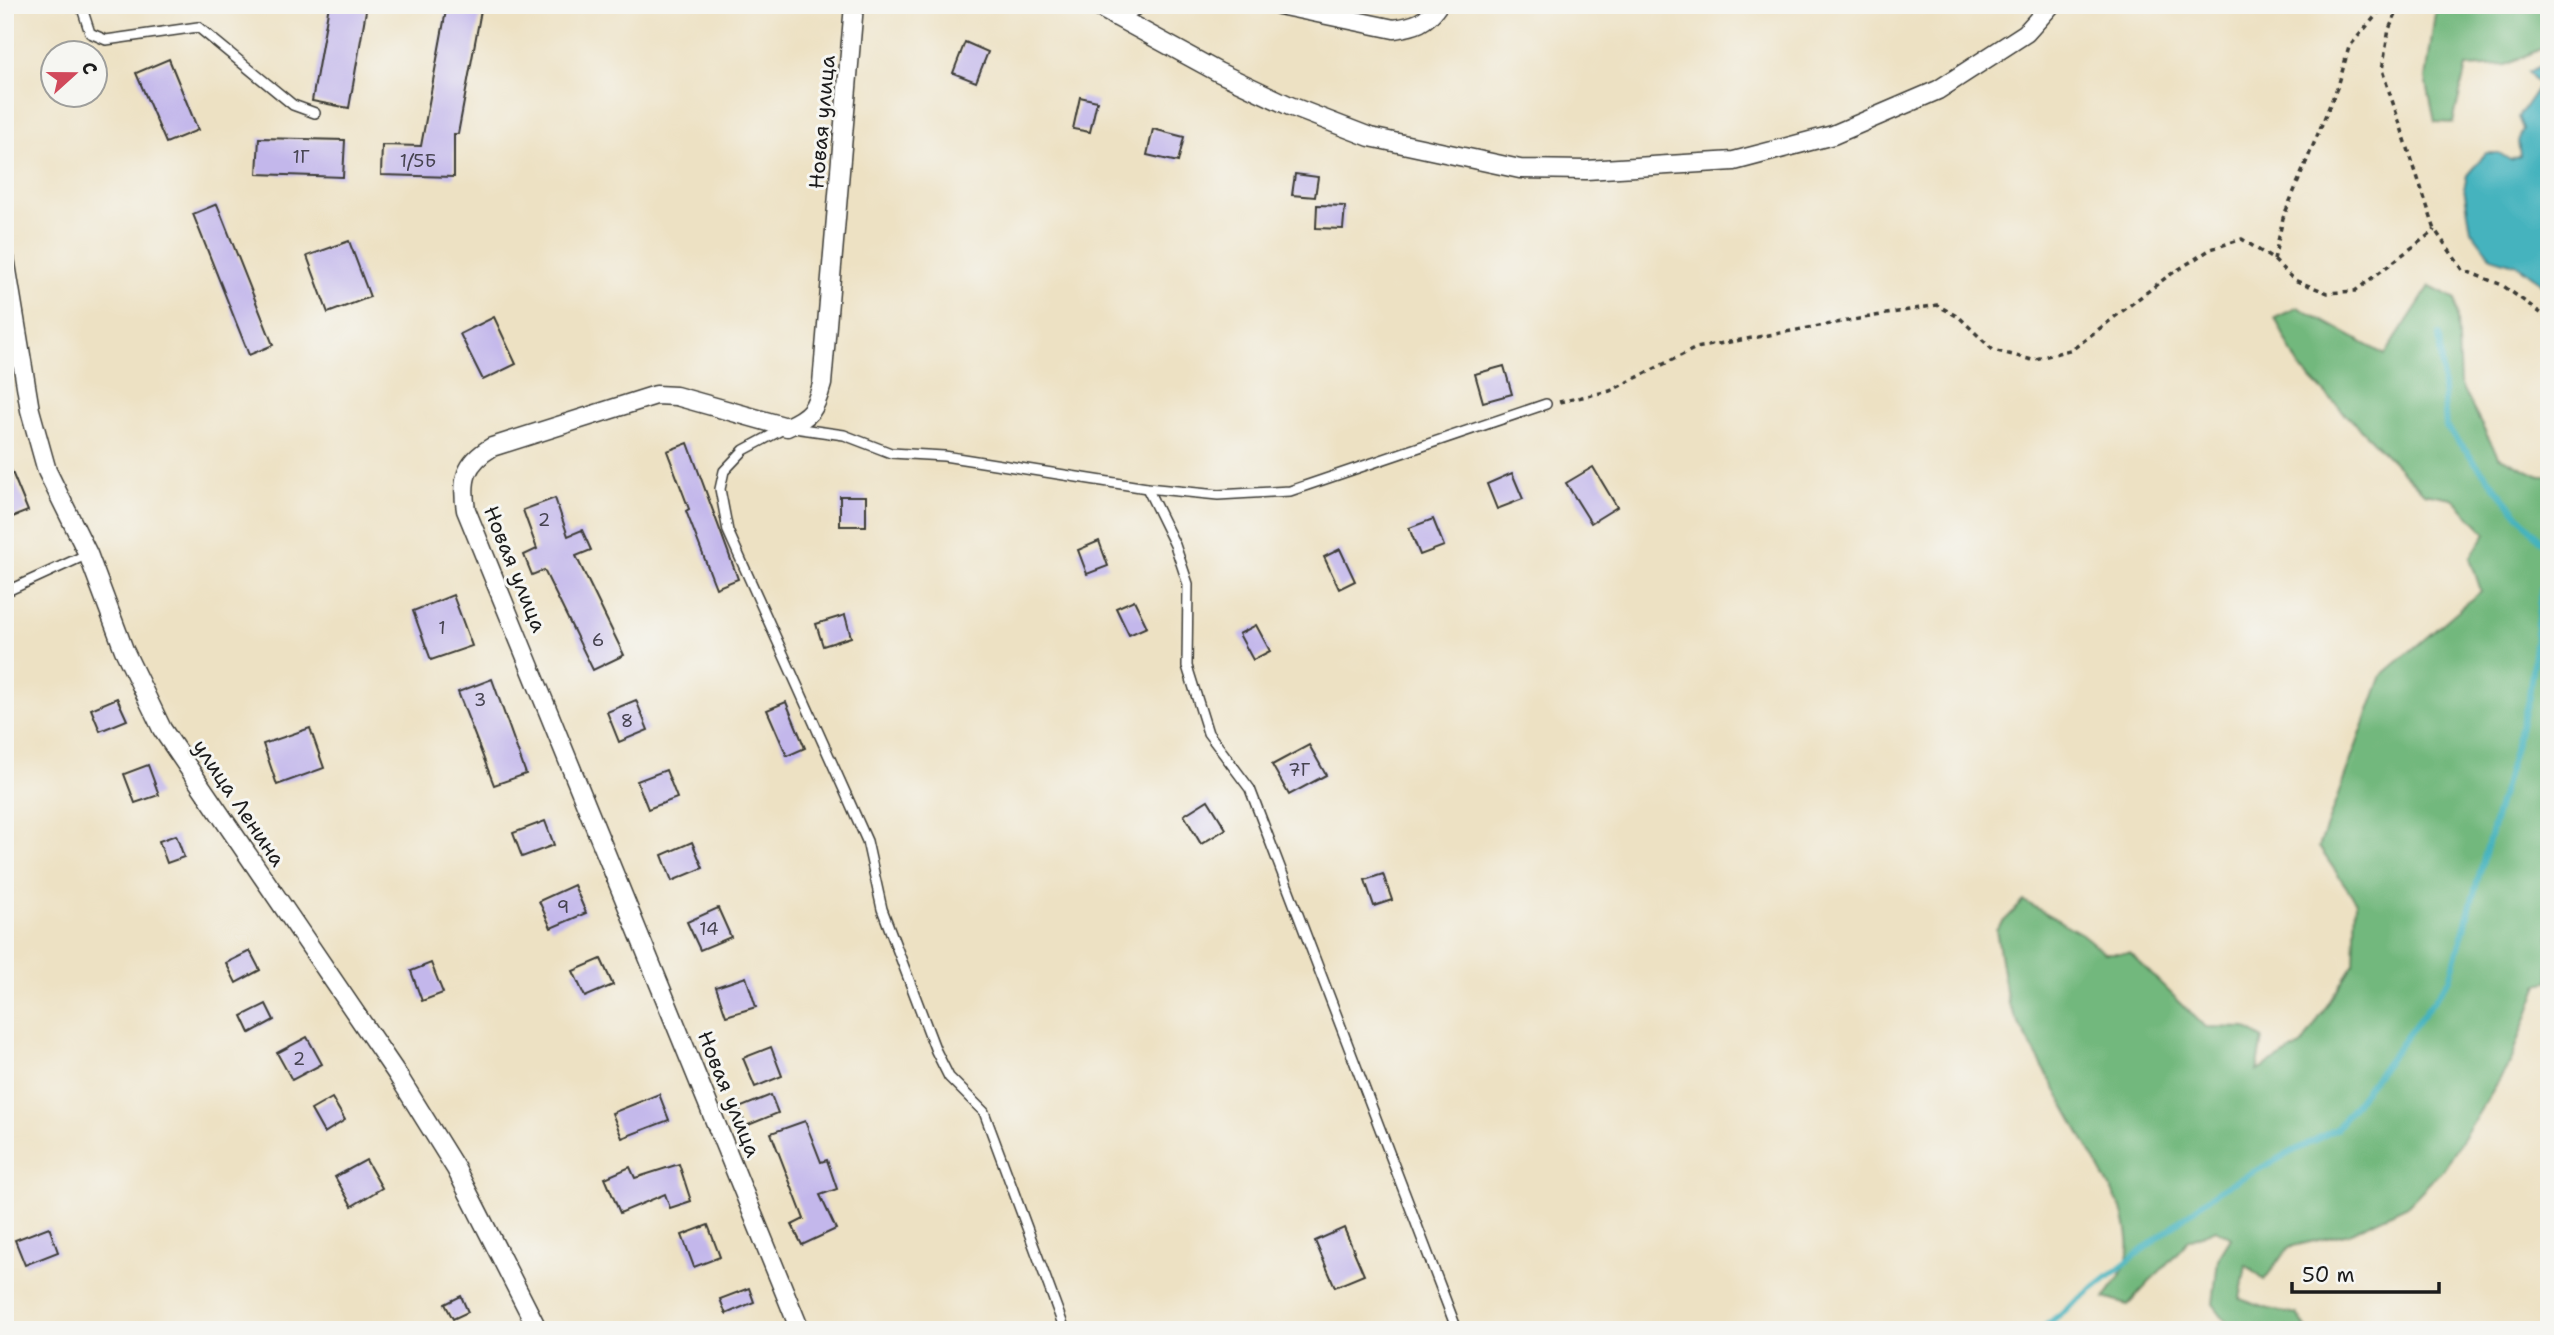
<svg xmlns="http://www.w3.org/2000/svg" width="2554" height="1335" font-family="'Shantell Sans',sans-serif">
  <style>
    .forest { fill: #72b87d; stroke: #476a4c; stroke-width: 2 }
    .water { fill: #44b3be; stroke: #30686d; stroke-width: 2 }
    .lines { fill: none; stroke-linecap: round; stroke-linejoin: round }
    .stream { stroke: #44b3be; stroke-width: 6 }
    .building { fill: #c3b7eb }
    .service-casing { stroke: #3b3a35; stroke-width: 12 }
    .minor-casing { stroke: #3b3a35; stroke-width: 21 }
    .path { stroke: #3b3a35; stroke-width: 3.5; stroke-dasharray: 5 5; stroke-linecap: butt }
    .service { stroke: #fff; stroke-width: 9 }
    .minor { stroke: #fff; stroke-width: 18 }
    .labels { text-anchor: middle; stroke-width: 6; stroke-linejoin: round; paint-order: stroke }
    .number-label { font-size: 18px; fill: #464350 }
    .street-label { font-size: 21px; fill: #1c1c1c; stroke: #f6f6f2 }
  </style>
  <rect width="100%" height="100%" fill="#f6f6f2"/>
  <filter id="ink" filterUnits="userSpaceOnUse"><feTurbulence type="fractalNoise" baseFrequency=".0143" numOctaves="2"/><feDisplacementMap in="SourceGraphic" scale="14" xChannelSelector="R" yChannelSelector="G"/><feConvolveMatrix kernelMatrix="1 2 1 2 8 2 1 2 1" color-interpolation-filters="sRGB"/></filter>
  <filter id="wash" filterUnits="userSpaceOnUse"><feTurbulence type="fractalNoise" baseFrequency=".00686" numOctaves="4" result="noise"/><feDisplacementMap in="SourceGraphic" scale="28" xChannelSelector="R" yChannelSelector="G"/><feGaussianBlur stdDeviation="1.57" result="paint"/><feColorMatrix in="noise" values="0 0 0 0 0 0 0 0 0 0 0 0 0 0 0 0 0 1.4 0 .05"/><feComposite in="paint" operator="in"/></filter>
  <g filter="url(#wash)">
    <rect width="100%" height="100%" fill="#ede1c3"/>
    <g class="forest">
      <polygon points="2436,5 2549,5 2549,45 2506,65 2466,67 2453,123 2435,122 2426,79"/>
      <path d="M2430,286l26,13 4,85 38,72 42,20h9v505l-10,3 -28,77 -66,106 -37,38 -59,28 -60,14 -25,33 -18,-15 -6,34 29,10 28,5 10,16h-74l-20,-26 5,-45 13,-21 -15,-9 -27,11 -61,65 -24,-7c28,-36 29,-46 18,-89l-114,-205 -12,-75 28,-28 58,33 23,19h25l75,74 41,1 17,11 -6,32 45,-26 52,-82 2,-62 -37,-54 63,-172 99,-84 -11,-33 16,-25 -34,-35 -28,-5 -124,-125 -25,-50 23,-11 87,48z"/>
    </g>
    <polygon class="water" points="2549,62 2549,289 2517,265 2491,257 2471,230 2464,188 2467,175 2486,153 2499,153 2510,160 2520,156 2518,142 2523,129 2518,117 2540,85 2528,72"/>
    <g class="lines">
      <polyline class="stream" points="2040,1330 2219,1190 2336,1129 2450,979 2529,697 2546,548 2446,427 2439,336"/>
    </g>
    <g id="blocks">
      <g class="building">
        <polygon points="329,5 367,5 349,108 312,101"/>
        <polygon points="447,5 482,5 458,134 454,134 454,177 381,175 382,145 421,146"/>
        <polygon points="965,42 988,52 976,82 953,73"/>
        <polygon points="169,59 198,130 166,143 136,73"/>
        <polygon points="1080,97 1097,101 1090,132 1073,129"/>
        <polygon points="1153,129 1184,137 1178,162 1147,155"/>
        <polygon points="259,138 345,140 343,177 257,174"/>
        <polygon points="1295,174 1318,177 1315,197 1292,195"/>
        <polygon points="217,204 273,345 249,355 193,214"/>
        <polygon points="1317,205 1345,206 1343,229 1316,228"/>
        <polygon points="349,241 370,297 328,313 307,256"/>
        <polygon points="494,317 516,364 483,380 460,334"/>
        <polygon points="1504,366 1512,394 1483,402 1475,374"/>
        <polygon points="688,443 738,579 716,588 686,511 689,509 667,451"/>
        <polygon points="5,455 28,511 5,520"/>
        <polygon points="1593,467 1617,507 1591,523 1566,483"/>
        <polygon points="1512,473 1523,499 1497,509 1487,484"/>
        <rect x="840" y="496" width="26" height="30"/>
        <polygon points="555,498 568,536 582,530 591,550 576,556 624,655 593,670 544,570 532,575 524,555 537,549 523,510"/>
        <polygon points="1433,519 1444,546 1420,555 1409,528"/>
        <polygon points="1099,541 1108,566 1087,574 1078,550"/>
        <polygon points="1340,549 1355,581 1339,589 1324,557"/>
        <polygon points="453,595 472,646 431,660 413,611"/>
        <polygon points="1134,600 1147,627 1129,635 1116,608"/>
        <polygon points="845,615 851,637 823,646 816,624"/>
        <polygon points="1256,625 1270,651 1253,660 1239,634"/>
        <polygon points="492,679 526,774 494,785 458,692"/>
        <polygon points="117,698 127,720 100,731 91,709"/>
        <polygon points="636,700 648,730 619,742 607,712"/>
        <polygon points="786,702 805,748 787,756 767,710"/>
        <polygon points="310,728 324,768 277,785 263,744"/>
        <polygon points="1309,745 1326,775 1289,795 1272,765"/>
        <polygon points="148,765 159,795 135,803 124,774"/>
        <polygon points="666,770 677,798 648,809 637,781"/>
        <polygon points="1208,800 1226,829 1201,844 1184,815"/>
        <polygon points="545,821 554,845 522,857 513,833"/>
        <polygon points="176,835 184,857 167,863 159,841"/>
        <polygon points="692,842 703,868 672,881 662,855"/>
        <polygon points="1383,874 1392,900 1374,906 1365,880"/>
        <polygon points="574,885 586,913 551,928 539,901"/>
        <polygon points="718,908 731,937 700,950 687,922"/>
        <polygon points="250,951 260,970 236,983 226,963"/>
        <polygon points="601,959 613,985 585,997 573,971"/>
        <polygon points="431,963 443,993 422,1001 411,971"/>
        <polygon points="746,977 756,1007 726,1016 716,987"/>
        <polygon points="266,1004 274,1020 250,1033 242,1016"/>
        <polygon points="307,1037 322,1064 292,1080 277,1053"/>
        <polygon points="771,1047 782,1076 755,1087 743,1058"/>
        <polygon points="659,1094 669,1120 622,1138 612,1113"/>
        <polygon points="771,1095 778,1113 746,1126 739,1108"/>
        <polygon points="332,1098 345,1120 324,1133 311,1110"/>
        <polygon points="805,1121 821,1162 827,1160 837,1189 820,1195 836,1229 802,1245 792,1225 804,1219 771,1133"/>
        <polygon points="366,1160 382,1188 352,1206 335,1177"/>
        <polygon points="679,1164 691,1201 670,1208 665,1194 620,1213 605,1178 630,1167 635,1178"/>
        <polygon points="708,1225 720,1257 694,1267 682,1235"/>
        <polygon points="49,1227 58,1252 25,1265 15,1240"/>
        <polygon points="1344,1228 1364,1275 1335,1287 1315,1241"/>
        <polygon points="749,1288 754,1302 726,1314 720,1299"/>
        <polygon points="461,1296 468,1312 453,1319 445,1304"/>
      </g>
    </g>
  </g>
  <g filter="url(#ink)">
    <use href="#blocks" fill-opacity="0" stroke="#3b3a35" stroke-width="2"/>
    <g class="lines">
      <g class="service-casing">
        <g id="service">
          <polyline points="81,5 90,33 106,40 198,27 293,105 315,113"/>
          <polyline points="1147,488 1175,545 1188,584 1187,666 1208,733 1250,789 1457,1330"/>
          <polyline points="5,592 88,554"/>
          <polyline points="1065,1330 984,1112 949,1077 936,1051 882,909 867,841 728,531 720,489 724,471 744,450 787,427 844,435 891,453 944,456 1147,488 1218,495 1290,491 1546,404"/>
        </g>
      </g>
      <g class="minor-casing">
        <g id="minor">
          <polyline points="1095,5 1218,72 1290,106 1370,137 1520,169 1586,170 1734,161 1833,135 1938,90 2026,33 2051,5"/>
          <path d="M1279,5l115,24c21,-3 32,-6 44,-24"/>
          <polyline points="1114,16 1137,5"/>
          <polyline points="5,258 30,410 47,471 88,554 124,650 162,729 397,1074 456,1169 538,1330"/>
          <path d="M800,1330l-334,-820c-5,-30 -1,-47 26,-63l164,-52 20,1 111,31c24,-11 28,-17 35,-43l32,-379"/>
        </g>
      </g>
      <g class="path">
        <polyline points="2400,5 2389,29 2382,70 2435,230 2463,270 2502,285 2549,319"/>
        <polyline points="2274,260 2283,218 2339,83 2349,47 2385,5"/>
        <polyline points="1559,402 1610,391 1696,348 1937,305 1960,318 1993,350 2032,360 2073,349 2168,276 2211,249 2242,239 2274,260 2294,280 2328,293 2355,291 2435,230"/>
      </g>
      <use href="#service" class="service"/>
      <use href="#minor" class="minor"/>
    </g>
  </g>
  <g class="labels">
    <g class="number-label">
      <text x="301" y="163">1Г</text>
      <text x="418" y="167">1/5Б</text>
      <text x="544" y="526">2</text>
      <text x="442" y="634">1</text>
      <text x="598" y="646">6</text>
      <text x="480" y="706">3</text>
      <text x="627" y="727">8</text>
      <text x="1299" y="776">7Г</text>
      <text x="563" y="913">9</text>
      <text x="709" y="935">14</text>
      <text x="299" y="1065">2</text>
    </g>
    <g class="street-label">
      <text transform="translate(822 122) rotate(-85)" y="7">Новая улица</text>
      <text transform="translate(515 569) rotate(68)" y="7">Новая улица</text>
      <text transform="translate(239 803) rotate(56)" y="7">улица Ленина</text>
      <text transform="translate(729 1094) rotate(68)" y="7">Новая улица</text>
    </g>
  </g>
  <rect width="2554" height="1335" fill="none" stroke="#f6f6f2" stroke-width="28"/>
  <g transform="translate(74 74) rotate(69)"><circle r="33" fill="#f6f6f2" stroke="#9f9f9c" stroke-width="2"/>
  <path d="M0-5L12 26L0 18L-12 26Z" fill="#d1495b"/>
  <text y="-10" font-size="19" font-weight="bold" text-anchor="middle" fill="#1c1c1c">С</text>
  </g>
  <path d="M2292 1282v10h147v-10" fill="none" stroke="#1c1c1c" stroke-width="3.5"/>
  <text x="2302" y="1282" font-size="21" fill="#1c1c1c" stroke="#f6f6f2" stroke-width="5" paint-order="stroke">50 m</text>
</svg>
